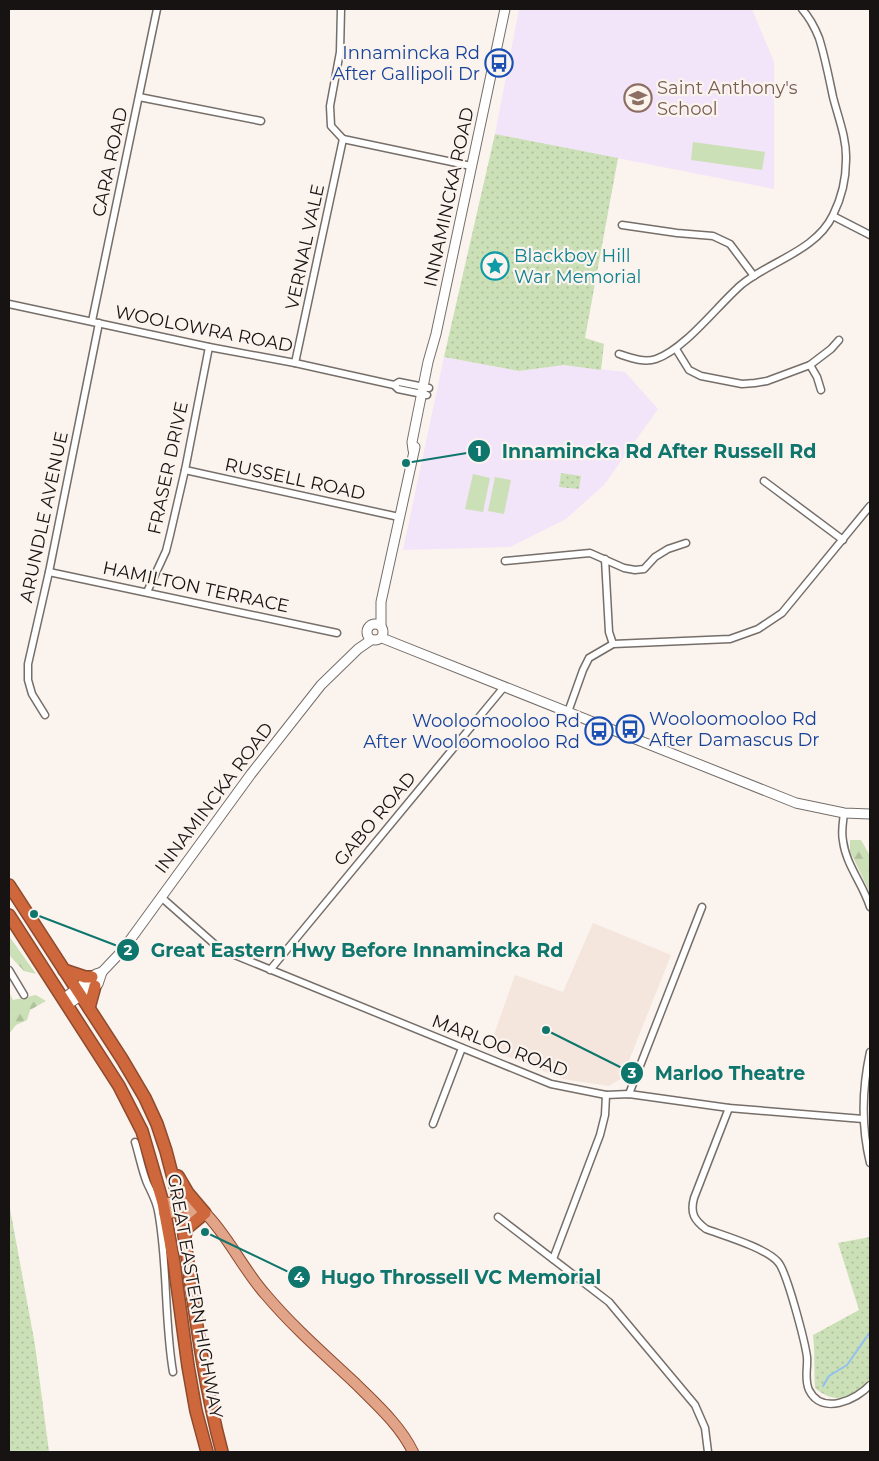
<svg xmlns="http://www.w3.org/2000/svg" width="879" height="1461" font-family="Montserrat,sans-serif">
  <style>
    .built { fill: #f4e6dc }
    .education { fill: #f3e5f9 }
    .forest { fill: url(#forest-firs) }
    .park { fill: url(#park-dots) }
    .pitch { fill: #cbe0b6 }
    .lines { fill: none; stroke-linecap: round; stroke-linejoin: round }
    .stream { stroke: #92c0f1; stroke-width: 2 }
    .street-casing { stroke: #756e69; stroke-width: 9 }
    .secondary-casing { stroke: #756e69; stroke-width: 11 }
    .primary-casing { stroke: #8e4a2d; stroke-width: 12 }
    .highway-casing { stroke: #8e4a2d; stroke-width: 14 }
    .street { stroke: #fff; stroke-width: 6 }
    .secondary { stroke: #fff; stroke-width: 9 }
    .primary { stroke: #e2a489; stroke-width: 10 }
    .highway { stroke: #ce673b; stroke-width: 11 }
    .labels { text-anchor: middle; stroke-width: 4.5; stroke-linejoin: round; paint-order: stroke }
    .transit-label { font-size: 18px; fill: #164399; stroke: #fbf3ee; text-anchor: end }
    .education-label { font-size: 18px; fill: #785e54; stroke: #fbf3ee; text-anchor: start }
    .street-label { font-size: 18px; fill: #161312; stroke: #fbf3ee }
    .culture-label { font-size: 18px; fill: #0d838f; stroke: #fbf3ee; text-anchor: start }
    .leader { fill: none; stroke: #0f766e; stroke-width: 2 }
    .callout-dot { fill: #0f766e; stroke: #fbf3ee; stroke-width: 2 }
    .mark-label { font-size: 15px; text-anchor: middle; font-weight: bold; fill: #fff }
    .callout-label { font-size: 19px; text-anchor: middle; font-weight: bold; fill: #0f766e; stroke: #fbf3ee; stroke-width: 4.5; stroke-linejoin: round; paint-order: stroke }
  </style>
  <defs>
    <pattern id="forest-firs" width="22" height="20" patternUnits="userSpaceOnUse" patternTransform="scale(1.25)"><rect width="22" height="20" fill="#cbe0b6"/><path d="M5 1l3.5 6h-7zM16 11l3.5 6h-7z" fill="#aebf9b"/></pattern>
    <pattern id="park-dots" width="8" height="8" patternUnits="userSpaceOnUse" patternTransform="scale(1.25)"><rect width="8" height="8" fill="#cbe0b6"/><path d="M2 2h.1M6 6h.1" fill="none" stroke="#aebf9b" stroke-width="1.8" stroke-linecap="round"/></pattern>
  </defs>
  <rect width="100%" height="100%" fill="#fbf3ee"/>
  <polygon class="built" points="593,923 671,955 622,1078 609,1086 563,1079 489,1049 515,975 563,992"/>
  <g class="education">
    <polygon points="519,9 752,9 774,62 774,189 495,134"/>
    <polygon points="444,357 519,371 564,365 625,372 658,409 604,485 566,519 510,547 403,550"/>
  </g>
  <g class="forest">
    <polygon points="850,840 861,840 869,854 870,893 850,851"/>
    <polygon points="9,936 36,974 24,971 9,955"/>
    <polygon points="9,992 13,1000 36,995 46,1001 30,1010 27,1020 16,1025 9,1034"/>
  </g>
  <g class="park">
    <polygon points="495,134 618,158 585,338 604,344 601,370 564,365 519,371 444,357"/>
    <polygon points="561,473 581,476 579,489 559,487"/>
    <polygon points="9,1203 35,1345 49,1452 9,1452"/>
    <path d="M870,1237v142c-17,18 -34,27 -55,9 -1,-18 0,-35 -2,-53l46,-25 -21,-67z"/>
  </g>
  <g class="pitch">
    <polygon points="693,142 765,152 762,170 691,160"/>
    <polygon points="473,474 490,478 483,512 465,509"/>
    <polygon points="495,477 511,480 504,514 488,511"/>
  </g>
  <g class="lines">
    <polyline class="stream" points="823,1386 829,1376 847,1365 870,1332"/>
    <g class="street-casing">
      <g id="street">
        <polyline points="341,9 340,52 330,106 331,126 343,139"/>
        <polyline points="139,97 261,121"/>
        <polyline points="343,139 471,166"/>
        <polyline points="833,216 870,235"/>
        <polyline points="622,225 677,233 713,236 730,244 754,276"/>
        <polyline points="9,304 209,347 295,363 394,385 398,389 427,395"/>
        <polyline points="92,321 157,9"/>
        <polyline points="676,349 689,370 701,376 742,384 755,383 767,381 810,365 831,349 839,340"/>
        <path d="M619,354c12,4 25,9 37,5 29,-10 61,-53 85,-74 29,-24 75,-34 92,-70 8,-16 13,-37 13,-55 1,-21 -8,-43 -13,-63 -4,-19 -8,-40 -14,-59 -4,-10 -10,-21 -17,-29"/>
        <polyline points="295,363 343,139"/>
        <polyline points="810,365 817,377 821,390"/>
        <polyline points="394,385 399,382 429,388"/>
        <polyline points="185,470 399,517"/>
        <polyline points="764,481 843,540"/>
        <polyline points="605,559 609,632 613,644"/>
        <polyline points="505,561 590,553 624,568 635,570 644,569 655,557 668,549 686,543"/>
        <polyline points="49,572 337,633"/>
        <polyline points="147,592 166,551 170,535 185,470 209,347"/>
        <polyline points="568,712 583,670 589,658 613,644 730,639 758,629 782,613 870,506"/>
        <polyline points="45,715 32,694 28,680 28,664 49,572 99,323"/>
        <path d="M844,813c-1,9 -3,19 -1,28 3,24 20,43 27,66"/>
        <polyline points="161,897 220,949 551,1084 606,1095 629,1094 729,1108 863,1119"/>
        <polyline points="9,970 24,995"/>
        <polyline points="270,970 504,687"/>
        <path d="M870,1052c-8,37 -9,74 0,111"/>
        <polyline points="629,1094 702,907"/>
        <path d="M729,1108l-35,90c-4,15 0,22 12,31 19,7 60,19 72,33 9,10 27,80 29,95 1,11 -3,22 2,33 13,26 47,10 61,-5"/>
        <polyline points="433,1124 462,1048"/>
        <path d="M135,1142c4,13 7,29 12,41 4,9 9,17 11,28 10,53 6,108 15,161"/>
        <polyline points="498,1217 609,1302 695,1405 705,1428 708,1452"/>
        <polyline points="553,1259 600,1135 605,1115 606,1095"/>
      </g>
    </g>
    <g class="secondary-casing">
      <g id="secondary">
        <polyline points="413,450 412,442 428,362 436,334 505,9"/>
        <circle cx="375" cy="632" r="8"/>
        <polyline points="381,626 381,602 415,447"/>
        <polyline points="382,638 796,803 844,813 870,814"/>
        <polyline points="63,999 96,974 102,972 122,951 251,774 321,685 358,649 371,640"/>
        <polyline points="67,1005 98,984 102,972"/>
      </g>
    </g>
    <g class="primary-casing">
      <g id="primary">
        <path d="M163,1203c17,-1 29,-2 42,10 22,21 39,58 61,82 27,32 58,59 89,88 21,21 45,42 58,69"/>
        <polyline points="164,1213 181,1212 196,1215 205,1213"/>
      </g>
    </g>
    <g class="highway-casing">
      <g id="highway">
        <path d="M9,885l113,174 23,39 12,26 9,27 13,50c13,84 21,169 43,251"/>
        <polyline points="9,915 119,1086 142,1131 163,1203 174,1263 188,1366 196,1411 207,1452"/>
        <polyline points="64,970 85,977 92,977"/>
        <polyline points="89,1008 95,986"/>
        <polyline points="178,1176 188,1193 205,1213 187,1228 185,1236"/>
      </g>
    </g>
    <use href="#street" class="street"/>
    <use href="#secondary" class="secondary"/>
    <use href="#primary" class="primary"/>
    <use href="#highway" class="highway"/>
  </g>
  <defs>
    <g id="bus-ring" transform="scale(1.4375)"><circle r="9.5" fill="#fbf3ee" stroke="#1a4fb4" stroke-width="1.5"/><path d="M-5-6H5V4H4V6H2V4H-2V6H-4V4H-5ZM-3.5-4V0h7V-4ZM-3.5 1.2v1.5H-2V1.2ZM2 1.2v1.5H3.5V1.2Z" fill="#1a4fb4"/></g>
    <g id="school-ring" transform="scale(1.4375)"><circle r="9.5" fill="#fbf3ee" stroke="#8d6e63" stroke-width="1.5"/><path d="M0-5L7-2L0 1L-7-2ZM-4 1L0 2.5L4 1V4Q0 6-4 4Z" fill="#8d6e63"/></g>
    <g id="sight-ring" transform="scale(1.4375)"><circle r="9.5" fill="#fbf3ee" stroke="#0f9aa8" stroke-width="1.5"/><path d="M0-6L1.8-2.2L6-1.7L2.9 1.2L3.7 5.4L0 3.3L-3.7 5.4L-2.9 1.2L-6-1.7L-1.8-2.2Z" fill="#0f9aa8"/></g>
  </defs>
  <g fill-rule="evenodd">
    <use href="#bus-ring" x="499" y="63"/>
    <use href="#school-ring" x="638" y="98"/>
    <use href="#sight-ring" x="495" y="266"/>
    <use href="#bus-ring" x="630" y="729"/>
    <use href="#bus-ring" x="599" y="731"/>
  </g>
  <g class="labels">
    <g class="transit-label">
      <text x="480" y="59">Innamincka Rd<tspan x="480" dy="21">After Gallipoli Dr</tspan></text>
      <text x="649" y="725" text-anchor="start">Wooloomooloo Rd<tspan x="649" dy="21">After Damascus Dr</tspan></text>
      <text x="580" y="727">Wooloomooloo Rd<tspan x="580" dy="21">After Wooloomooloo Rd</tspan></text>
    </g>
    <g class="education-label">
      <text x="657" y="94">Saint Anthony's<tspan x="657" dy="21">School</tspan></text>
    </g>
    <g class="street-label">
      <text transform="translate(110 162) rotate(-78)" y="6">CARA ROAD</text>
      <text transform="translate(449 197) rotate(-78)" y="6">INNAMINCKA ROAD</text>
      <text transform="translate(305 247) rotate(-78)" y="6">VERNAL VALE</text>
      <text transform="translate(204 329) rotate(11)" y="6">WOOLOWRA ROAD</text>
      <text transform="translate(168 468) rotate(-78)" y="6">FRASER DRIVE</text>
      <text transform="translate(295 479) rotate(12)" y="6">RUSSELL ROAD</text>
      <text transform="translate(44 517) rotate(-78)" y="6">ARUNDLE AVENUE</text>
      <text transform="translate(196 587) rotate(12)" y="6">HAMILTON TERRACE</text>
      <text transform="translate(214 798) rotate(-53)" y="6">INNAMINCKA ROAD</text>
      <text transform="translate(375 819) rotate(-50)" y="6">GABO ROAD</text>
      <text transform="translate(500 1046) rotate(21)" y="6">MARLOO ROAD</text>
      <text transform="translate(195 1296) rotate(80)" y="6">GREAT EASTERN HIGHWAY</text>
    </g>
    <g class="culture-label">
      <text x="514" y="262">Blackboy Hill<tspan x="514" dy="21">War Memorial</tspan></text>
    </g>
  </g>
  <path class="leader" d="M406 463L479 451M34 914L128 950M546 1030L632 1073M205 1232L299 1277"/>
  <g class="callout-dot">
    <circle cx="406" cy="463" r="5"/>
    <circle cx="34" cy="914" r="5"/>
    <circle cx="546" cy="1030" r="5"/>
    <circle cx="205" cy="1232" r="5"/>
    <circle cx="479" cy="451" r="12"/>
    <circle cx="128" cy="950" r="12"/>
    <circle cx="632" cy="1073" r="12"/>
    <circle cx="299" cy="1277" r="12"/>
  </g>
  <g class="mark-label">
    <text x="479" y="456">1</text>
    <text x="128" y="955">2</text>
    <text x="632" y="1078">3</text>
    <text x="299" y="1282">4</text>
  </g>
  <g class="callout-label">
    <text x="659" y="458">Innamincka Rd After Russell Rd</text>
    <text x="357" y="957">Great Eastern Hwy Before Innamincka Rd</text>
    <text x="730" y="1080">Marloo Theatre</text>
    <text x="461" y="1284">Hugo Throssell VC Memorial</text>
  </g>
  <rect width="879" height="1461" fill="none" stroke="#161312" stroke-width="20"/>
</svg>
